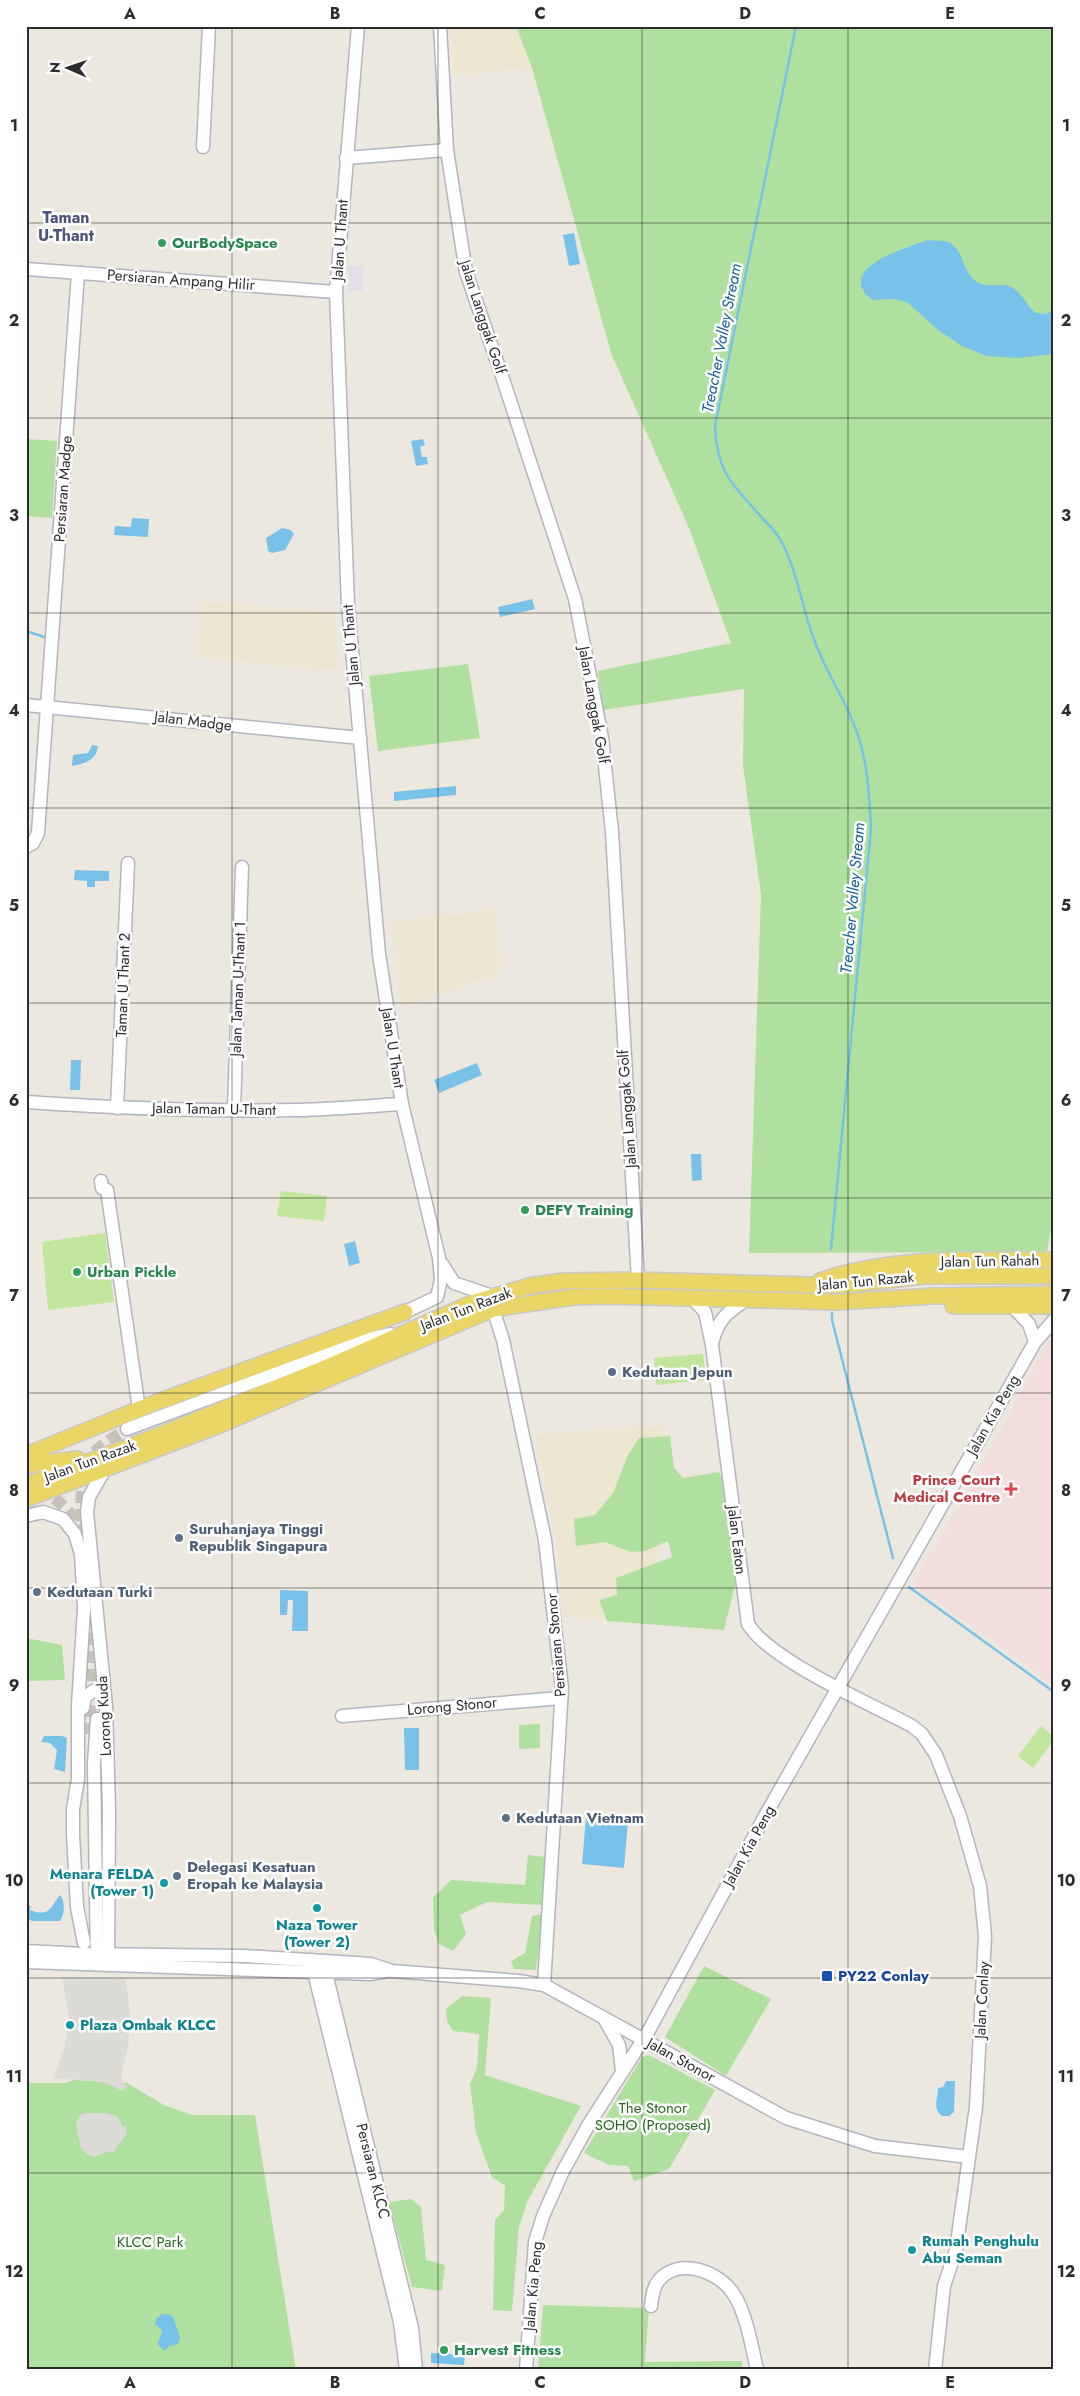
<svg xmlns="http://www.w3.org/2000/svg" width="1080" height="2396" font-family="Jost,sans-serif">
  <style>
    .industrial { fill: #e2dfe6 }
    .education { fill: #ede6d0 }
    .medical { fill: #f3dedd }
    .green { fill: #b0e09f }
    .pitch { fill: #c0e79b }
    .plaza { fill: #dddbd6 }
    .water { fill: #78c2e9 }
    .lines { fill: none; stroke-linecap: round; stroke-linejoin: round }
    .stream { stroke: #78c2e9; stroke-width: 2.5 }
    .minor-tunnel { stroke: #c6c2bb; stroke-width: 12; stroke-dasharray: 12 6; stroke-linecap: butt }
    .minor-casing { stroke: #b2b4bf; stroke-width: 15 }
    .major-casing { stroke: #c8c8c8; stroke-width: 18 }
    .minor { stroke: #fff; stroke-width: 12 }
    .major { stroke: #ead667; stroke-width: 15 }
    .grid { fill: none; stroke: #2c2c2c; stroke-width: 1; stroke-opacity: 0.55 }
    .leisure-dot { fill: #2e9e5b; stroke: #fff; stroke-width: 2 }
    .service-dot { fill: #5c6f8a; stroke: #fff; stroke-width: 2 }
    .health-dot { fill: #e0444e; stroke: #fff; stroke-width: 2 }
    .culture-dot { fill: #0f9aa8; stroke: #fff; stroke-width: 2 }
    .transit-dot { fill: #1a4fb4; stroke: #fff; stroke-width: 2 }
    .labels { text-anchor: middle; stroke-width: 5; stroke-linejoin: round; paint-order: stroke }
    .street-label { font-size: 15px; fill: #2c2c2c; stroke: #fff }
    .leisure-label { font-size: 15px; font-weight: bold; fill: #27864d; stroke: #fff; text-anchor: start }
    .service-label { font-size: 15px; font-weight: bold; fill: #4e5e75; stroke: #fff; text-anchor: start }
    .health-label { font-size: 15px; font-weight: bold; fill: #be3a42; stroke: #fff; text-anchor: end }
    .culture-label { font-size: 15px; font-weight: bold; fill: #0d838f; stroke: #fff; text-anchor: start }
    .transit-label { font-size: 15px; font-weight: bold; fill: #164399; stroke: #fff; text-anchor: start }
    .park-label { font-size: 15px; fill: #28661f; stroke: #fff }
    .neighbourhood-label { font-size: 16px; font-weight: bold; fill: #4e537b; stroke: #fff }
    .water-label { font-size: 16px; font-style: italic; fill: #156097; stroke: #fff }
    .neatline { fill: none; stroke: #2c2c2c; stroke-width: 2 }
    .grid-label { font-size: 16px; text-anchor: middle; font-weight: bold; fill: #2c2c2c }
  </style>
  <rect width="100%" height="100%" fill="#ede8df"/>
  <rect class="industrial" x="348" y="266" width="15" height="25"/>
  <g class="education">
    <polygon points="451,26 516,26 532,68 454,76"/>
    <polygon points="203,601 334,613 338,671 198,658"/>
    <polygon points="498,909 500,974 400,1007 393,921"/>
    <polygon points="664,1425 670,1508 642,1621 564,1617 556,1537 535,1434"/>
  </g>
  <polygon class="medical" points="1054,1330 1054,1687 1017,1658 912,1584 942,1535 994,1443"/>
  <g class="green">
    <polygon points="516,26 1054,26 1054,1214 1047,1252 749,1253 761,894 743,766 744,689 603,710 598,671 731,643 689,528 611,353 532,68"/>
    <polygon points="26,439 57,441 52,518 26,516"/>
    <polygon points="468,664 480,738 378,751 369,676"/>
    <polygon points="670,1436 674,1468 683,1478 719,1472 727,1491 737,1577 724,1630 607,1621 599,1600 617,1595 616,1578 672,1557 668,1541 645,1551 631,1552 605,1542 576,1546 574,1519 595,1515 613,1493 627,1457 639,1438"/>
    <polygon points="26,1638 62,1645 65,1680 28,1681"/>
    <polygon points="540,1724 540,1748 519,1749 519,1725"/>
    <polygon points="528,1855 546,1857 542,1905 487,1902 460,1915 466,1934 453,1951 439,1944 434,1930 433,1898 451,1880 525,1885"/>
    <polygon points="542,1914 536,1970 514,1969 511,1961 525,1953 532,1916"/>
    <polygon points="704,1966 771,1999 726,2076 665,2037"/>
    <polygon points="462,1996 491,1998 485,2075 581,2106 527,2202 519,2227 512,2311 493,2310 495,2220 504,2210 505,2186 492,2177 476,2133 470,2084 477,2068 479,2034 453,2031 447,2021 446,2009"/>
    <polygon points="649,2055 715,2090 669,2169 634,2181 628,2166 609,2165 584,2153 642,2057"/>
    <polygon points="74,2080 127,2083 164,2105 192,2115 255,2115 296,2370 26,2370 26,2083 65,2083"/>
    <polygon points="411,2199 421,2207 426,2260 445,2265 442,2291 412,2287 389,2202"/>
    <polygon points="543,2305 649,2308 645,2362 742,2361 742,2370 538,2370"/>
  </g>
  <g class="pitch">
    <polygon points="281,1191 327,1196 324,1221 277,1216"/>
    <polygon points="105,1233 114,1302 48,1310 42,1242"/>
    <polygon points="703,1354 706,1380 656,1385 654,1358"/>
    <polygon points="1041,1726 1054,1737 1054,1740 1033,1768 1018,1756"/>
  </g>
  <g class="plaza">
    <polygon points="62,1978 126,1979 130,2016 128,2048 121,2074 122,2081 127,2087 123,2091 105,2083 87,2080 53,2079 64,2049 69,2019"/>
    <polygon points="85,2113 106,2113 117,2116 123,2127 126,2126 126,2134 113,2153 110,2151 93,2157 87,2154 81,2148 76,2124 80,2115"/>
  </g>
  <g class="water">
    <polygon points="574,233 580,264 569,266 563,235"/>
    <path d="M928,240c6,1 14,0 20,2 16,6 14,31 29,40 14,7 25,0 34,5 9,4 16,18 24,26l12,1 7,-5v45l-35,4 -33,-2 -24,-10 -24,-16 -31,-28 -14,-3 -21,1c-39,-32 35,-52 56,-60z"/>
    <polygon points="423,439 425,445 420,447 422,457 427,457 428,464 416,466 411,441"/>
    <polygon points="132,518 149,519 148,537 114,535 115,526 131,527"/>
    <polygon points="282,528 291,530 294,534 285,550 272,553 268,551 266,538"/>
    <polygon points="532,599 535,609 500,617 498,607"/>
    <path d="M92,745l6,1c-1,14 -14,18 -26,20l1,-11 15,-2z"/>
    <polygon points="456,786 456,795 394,801 394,792"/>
    <polygon points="75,870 109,871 109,881 95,881 95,887 87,887 87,881 74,880"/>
    <polygon points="71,1060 81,1060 80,1090 70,1090"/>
    <polygon points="477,1063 482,1075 439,1093 434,1080"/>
    <polygon points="691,1154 701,1154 702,1180 692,1181"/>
    <polygon points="355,1241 360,1263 349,1266 344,1244"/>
    <polygon points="280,1590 308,1591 308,1631 292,1631 293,1600 288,1600 287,1615 280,1615"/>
    <polygon points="404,1728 419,1728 419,1770 405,1770"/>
    <polygon points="44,1736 62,1736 67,1738 65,1772 54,1769 57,1750 50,1743 41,1742"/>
    <polygon points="586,1818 628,1822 624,1868 582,1864"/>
    <path d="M60,1895c5,5 5,20 0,26h-28l-6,-3v-12h5l-1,4c21,8 21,-4 30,-15z"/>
    <path d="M946,2081h9l-1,31 -5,4h-7c-10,-8 -4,-17 -4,-28l5,-1z"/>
    <polygon points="162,2314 168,2314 173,2317 180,2337 178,2344 169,2346 165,2351 157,2344 162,2333 161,2329 155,2324 156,2319"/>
    <polygon points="431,2353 465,2355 464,2365 431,2363"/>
  </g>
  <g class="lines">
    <g class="stream">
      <path d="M796,26l-81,400c2,49 18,58 48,93 6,6 13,13 17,20 18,32 21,67 34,100 10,30 29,56 40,86 14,33 15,68 17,104l-40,420"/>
      <polyline points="26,631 44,637"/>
      <polyline points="832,1313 832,1320 893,1558"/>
      <polyline points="909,1587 1054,1692"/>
    </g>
    <g class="minor-tunnel">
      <path d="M38,1491c22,6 33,22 43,42"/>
      <path d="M84,1557c-2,-24 -7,-79 6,-99 7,-12 26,-21 37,-29"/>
      <polyline points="89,1597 91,1734"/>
    </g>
    <g class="minor-casing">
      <g id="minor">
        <polyline points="358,26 336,292 348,605 379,954 402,1104 439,1258 441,1280 437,1297 405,1312"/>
        <polyline points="440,26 447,150"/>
        <polyline points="203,147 209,26"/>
        <polyline points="346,158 447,150 466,272 502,376 575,599 602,738 612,832 638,1280"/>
        <polyline points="26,269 336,292"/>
        <polyline points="26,705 360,738"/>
        <polyline points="26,847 33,843 38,833 78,273"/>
        <path d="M26,1102c91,6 182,10 273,8 34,-1 69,-4 103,-6"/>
        <polyline points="117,1108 128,863"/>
        <polyline points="234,1110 242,867"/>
        <polyline points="101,1181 102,1188 107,1190 139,1409"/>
        <polyline points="442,1264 454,1283 492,1296"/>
        <path d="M691,1297l14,15 7,33 36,279c21,36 125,81 164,102l10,8 14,21 24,61 20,70 5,50 -9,171 -20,143 -12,36 -9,84"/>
        <polyline points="1012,1306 1029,1324 1035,1342"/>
        <polyline points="493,1309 503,1340 545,1540 562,1688 544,1985"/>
        <path d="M713,1340c6,-23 16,-28 34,-41"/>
        <polyline points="127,1429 368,1339 390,1334"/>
        <polyline points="104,1471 89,1497 87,1512 106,1706 109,1810 108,1965"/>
        <polyline points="26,1516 43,1512 63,1519 75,1534 81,1554 84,1609 78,1705 78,1779 73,1809 73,1835 77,1907 84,1943"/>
        <polyline points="83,1708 85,1697 93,1691 101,1692 105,1701"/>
        <polyline points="342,1716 561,1698"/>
        <polyline points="26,1951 84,1954 244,1956 371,1964 392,1971 518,1981 544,1985 786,2118 875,2146 969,2157"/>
        <polyline points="311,1960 400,2322 406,2370"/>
        <polyline points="323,1961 412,2328 416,2370"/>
        <polyline points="26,1962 369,1974 387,1971"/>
        <polyline points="97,1963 94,1764 97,1719"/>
        <polyline points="605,2020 619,2045 622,2071"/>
        <path d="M651,2306c1,-9 2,-19 8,-26 20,-23 59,-9 74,13 13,19 19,54 24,77"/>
        <polyline points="526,2370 535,2242 543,2216 563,2171 589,2124 648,2032 766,1814 1035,1342 1054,1320"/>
      </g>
    </g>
    <g class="major-casing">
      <g id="major">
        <path d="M820,1281c69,-25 160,-21 234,-21"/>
        <polyline points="953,1306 1054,1306"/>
        <polyline points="26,1455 152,1404 405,1312"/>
        <polyline points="26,1465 77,1459"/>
        <polyline points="26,1485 157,1436 325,1368 472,1303 529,1286 564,1281 638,1280 810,1285 846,1285 924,1276 1054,1276"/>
        <polyline points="26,1499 217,1426 493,1309 573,1297 606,1296 838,1302 933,1296 1054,1294"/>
      </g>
    </g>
    <use href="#minor" class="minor"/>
    <use href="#major" class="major"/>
  </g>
  <path class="grid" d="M232,26v2344M438,26v2344M642,26v2344M848,26v2344M26,223h1028M26,418h1028M26,613h1028M26,808h1028M26,1003h1028M26,1198h1028M26,1393h1028M26,1588h1028M26,1783h1028M26,1978h1028M26,2173h1028"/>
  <g class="leisure-dot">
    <circle cx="162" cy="243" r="5"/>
    <circle cx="525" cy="1210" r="5"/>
    <circle cx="77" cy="1272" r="5"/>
    <circle cx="444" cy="2350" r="5"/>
  </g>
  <g class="service-dot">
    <circle cx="612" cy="1372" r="5"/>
    <circle cx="179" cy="1538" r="5"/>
    <circle cx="37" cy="1592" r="5"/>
    <circle cx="506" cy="1818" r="5"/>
    <circle cx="177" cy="1876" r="5"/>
  </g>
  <path class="health-dot" d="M1008.5 1481.5h5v5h5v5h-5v5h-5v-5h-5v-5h5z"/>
  <g class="culture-dot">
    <circle cx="164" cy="1883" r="5"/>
    <circle cx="317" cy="1908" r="5"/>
    <circle cx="70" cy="2025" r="5"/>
    <circle cx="912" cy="2250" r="5"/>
  </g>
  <rect class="transit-dot" x="821" y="1970" width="12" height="12" rx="2.5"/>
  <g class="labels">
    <g class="street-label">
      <text transform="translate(340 240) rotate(-86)" y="5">Jalan U Thant</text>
      <text transform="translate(181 280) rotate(4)" y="5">Persiaran Ampang Hilir</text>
      <text transform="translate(483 317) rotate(72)" y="5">Jalan Langgak Golf</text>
      <text transform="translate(63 489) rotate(-86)" y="5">Persiaran Madge</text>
      <text transform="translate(351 645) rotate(-95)" y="5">Jalan U Thant</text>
      <text transform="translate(594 705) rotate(80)" y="5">Jalan Langgak Golf</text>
      <text transform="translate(193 721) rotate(7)" y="5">Jalan Madge</text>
      <text transform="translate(123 985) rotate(-88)" y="5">Taman U Thant 2</text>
      <text transform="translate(238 989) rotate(-88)" y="5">Jalan Taman U-Thant 1</text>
      <text transform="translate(393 1048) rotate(81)" y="5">Jalan U Thant</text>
      <text transform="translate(214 1109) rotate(1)" y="5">Jalan Taman U-Thant</text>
      <text transform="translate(627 1109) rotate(-94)" y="5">Jalan Langgak Golf</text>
      <text transform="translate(990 1261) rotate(-1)" y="5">Jalan Tun Rahah</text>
      <text transform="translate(866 1281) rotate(-5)" y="5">Jalan Tun Razak</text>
      <text transform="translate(466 1309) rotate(-21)" y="5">Jalan Tun Razak</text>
      <text transform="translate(993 1415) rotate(-60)" y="5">Jalan Kia Peng</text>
      <text transform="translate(90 1461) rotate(-20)" y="5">Jalan Tun Razak</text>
      <text transform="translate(737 1540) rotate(83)" y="5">Jalan Eaton</text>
      <text transform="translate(556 1645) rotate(-95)" y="5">Persiaran Stonor</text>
      <text transform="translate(452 1706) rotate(-5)" y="5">Lorong Stonor</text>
      <text transform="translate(104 1716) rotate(-93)" y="5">Lorong Kuda</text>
      <text transform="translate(749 1846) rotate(-61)" y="5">Jalan Kia Peng</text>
      <text transform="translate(982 2000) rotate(-87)" y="5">Jalan Conlay</text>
      <text transform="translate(681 2060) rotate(29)" y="5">Jalan Stonor</text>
      <text transform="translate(373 2171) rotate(76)" y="5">Persiaran KLCC</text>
      <text transform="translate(533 2286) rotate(-85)" y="5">Jalan Kia Peng</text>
    </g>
    <g class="leisure-label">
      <text x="172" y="248">OurBodySpace</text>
      <text x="535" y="1215">DEFY Training</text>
      <text x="87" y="1277">Urban Pickle</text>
      <text x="454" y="2355">Harvest Fitness</text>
    </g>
    <g class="service-label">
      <text x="622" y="1377">Kedutaan Jepun</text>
      <text x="189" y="1534">Suruhanjaya Tinggi<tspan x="189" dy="17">Republik Singapura</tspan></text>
      <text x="47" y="1597">Kedutaan Turki</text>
      <text x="516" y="1823">Kedutaan Vietnam</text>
      <text x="187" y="1872">Delegasi Kesatuan<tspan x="187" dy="17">Eropah ke Malaysia</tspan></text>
    </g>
    <g class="health-label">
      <text x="1000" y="1485">Prince Court<tspan x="1000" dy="17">Medical Centre</tspan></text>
    </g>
    <g class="culture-label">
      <text x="154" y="1879" text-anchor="end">Menara FELDA<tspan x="154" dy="17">(Tower 1)</tspan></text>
      <text x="317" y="1930" text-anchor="middle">Naza Tower<tspan x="317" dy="17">(Tower 2)</tspan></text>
      <text x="80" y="2030">Plaza Ombak KLCC</text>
      <text x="922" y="2246">Rumah Penghulu<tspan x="922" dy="17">Abu Seman</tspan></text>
    </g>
    <g class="transit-label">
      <text x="838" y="1981">PY22 Conlay</text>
    </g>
    <g class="park-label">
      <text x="653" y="2113">The Stonor<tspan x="653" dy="17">SOHO (Proposed)</tspan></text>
      <text x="150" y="2247">KLCC Park</text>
    </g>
    <g class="neighbourhood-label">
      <text x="66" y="223">Taman<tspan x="66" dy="18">U-Thant</tspan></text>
    </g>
    <g class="water-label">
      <text transform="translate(721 338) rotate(-79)" y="6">Treacher Valley Stream</text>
      <text transform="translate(852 898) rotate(-85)" y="6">Treacher Valley Stream</text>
    </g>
  </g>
  <rect width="1080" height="2396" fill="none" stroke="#ffffff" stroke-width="55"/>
  <g transform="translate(68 68) rotate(272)" stroke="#ffffff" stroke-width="4" paint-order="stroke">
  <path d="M0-4L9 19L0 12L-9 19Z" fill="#2c2c2c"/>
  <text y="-8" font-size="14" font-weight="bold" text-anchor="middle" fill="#2c2c2c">N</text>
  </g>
  <rect x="28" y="28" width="1024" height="2340" class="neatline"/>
  <g class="grid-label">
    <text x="130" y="19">A</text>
    <text x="335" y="19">B</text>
    <text x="540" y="19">C</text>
    <text x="745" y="19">D</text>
    <text x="950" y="19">E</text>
    <text x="14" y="131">1</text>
    <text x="1066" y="131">1</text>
    <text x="14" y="326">2</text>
    <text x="1066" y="326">2</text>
    <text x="14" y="521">3</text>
    <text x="1066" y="521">3</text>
    <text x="14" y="716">4</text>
    <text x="1066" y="716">4</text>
    <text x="14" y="911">5</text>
    <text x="1066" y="911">5</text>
    <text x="14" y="1106">6</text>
    <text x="1066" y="1106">6</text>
    <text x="14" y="1301">7</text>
    <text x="1066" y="1301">7</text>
    <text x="14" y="1496">8</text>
    <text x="1066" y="1496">8</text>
    <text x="14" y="1691">9</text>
    <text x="1066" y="1691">9</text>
    <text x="14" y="1886">10</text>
    <text x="1066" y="1886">10</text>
    <text x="14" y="2082">11</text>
    <text x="1066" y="2082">11</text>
    <text x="14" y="2277">12</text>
    <text x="1066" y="2277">12</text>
    <text x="130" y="2388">A</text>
    <text x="335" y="2388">B</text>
    <text x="540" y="2388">C</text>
    <text x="745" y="2388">D</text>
    <text x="950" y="2388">E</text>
  </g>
</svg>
